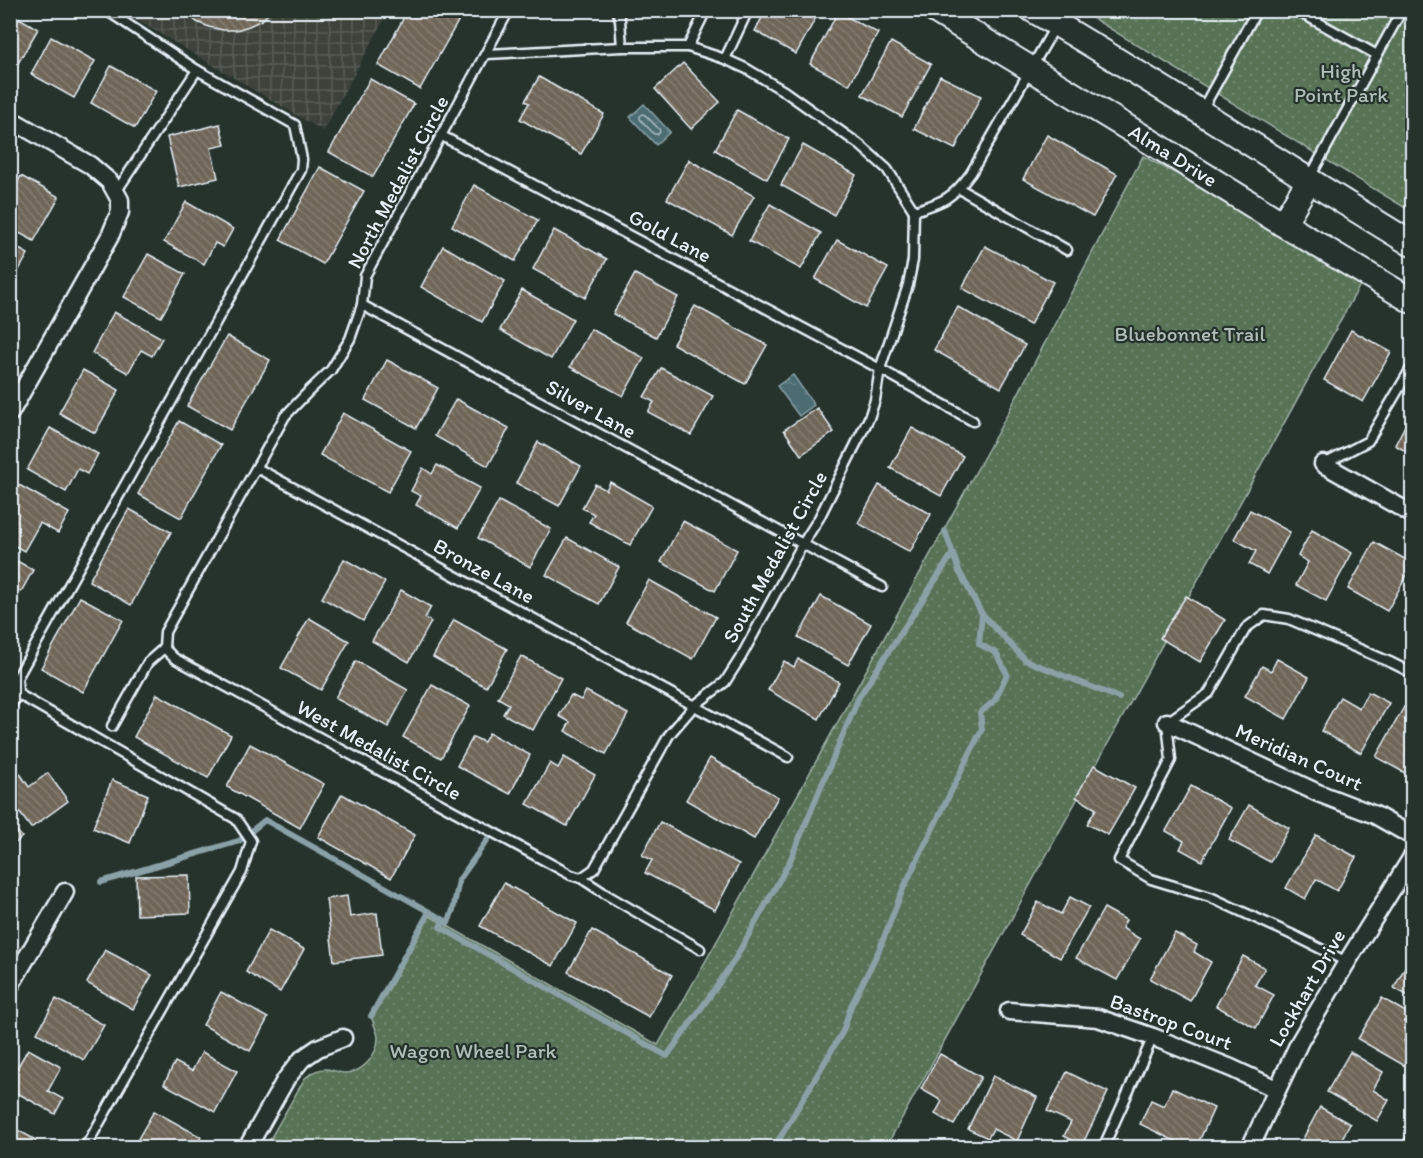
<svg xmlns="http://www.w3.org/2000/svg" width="1423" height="1158" font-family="Itim,sans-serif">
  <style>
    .industrial { fill: url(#industrial-grid) }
    .park { fill: url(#park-dots); stroke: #a0b2a8; stroke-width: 1.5 }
    .water { fill: url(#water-ripples); stroke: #8aa1a8; stroke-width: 1.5 }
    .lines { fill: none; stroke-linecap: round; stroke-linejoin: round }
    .shore { stroke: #aabcc3; stroke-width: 1.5 }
    .stream { stroke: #8aa1a8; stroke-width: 6 }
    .building { fill: url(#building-back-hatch); stroke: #e8f1f8; stroke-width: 1.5 }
    .service-casing { stroke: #e8f1f8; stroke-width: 13 }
    .minor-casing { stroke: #e8f1f8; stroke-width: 21 }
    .secondary-casing { stroke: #e8f1f8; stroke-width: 28 }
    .service { stroke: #26332d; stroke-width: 8 }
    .minor { stroke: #26332d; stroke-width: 16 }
    .secondary { stroke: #26332d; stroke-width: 24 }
    .labels { text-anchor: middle; stroke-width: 4.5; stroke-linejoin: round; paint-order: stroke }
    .park-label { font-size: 21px; fill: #afbeb8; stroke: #26332d }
    .street-label { font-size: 21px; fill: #e8f1f8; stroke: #26332d }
  </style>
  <defs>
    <pattern id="industrial-grid" width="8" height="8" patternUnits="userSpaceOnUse" patternTransform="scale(1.5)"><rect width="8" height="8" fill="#3c423a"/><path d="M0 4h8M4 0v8" fill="none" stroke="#585e57"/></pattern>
    <pattern id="park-dots" width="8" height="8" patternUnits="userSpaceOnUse" patternTransform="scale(1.5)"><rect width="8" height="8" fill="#597257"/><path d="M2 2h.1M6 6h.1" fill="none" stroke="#718770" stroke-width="1.8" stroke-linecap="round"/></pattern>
    <pattern id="water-ripples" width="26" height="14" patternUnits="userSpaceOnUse" patternTransform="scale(1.5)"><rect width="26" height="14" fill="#4c6c73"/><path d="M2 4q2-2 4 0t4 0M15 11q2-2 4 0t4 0" fill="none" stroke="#668188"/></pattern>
    <pattern id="building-back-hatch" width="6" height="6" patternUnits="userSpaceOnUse" patternTransform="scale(1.5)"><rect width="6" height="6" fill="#706658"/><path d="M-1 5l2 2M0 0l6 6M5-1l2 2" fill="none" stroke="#847c71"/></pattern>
  </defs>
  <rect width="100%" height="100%" fill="#26332d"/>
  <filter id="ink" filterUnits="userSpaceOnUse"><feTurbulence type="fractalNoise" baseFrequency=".0167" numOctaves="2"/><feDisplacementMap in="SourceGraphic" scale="12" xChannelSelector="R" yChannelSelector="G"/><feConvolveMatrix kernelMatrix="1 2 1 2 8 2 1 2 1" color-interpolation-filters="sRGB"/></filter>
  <g filter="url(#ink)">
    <polygon class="industrial" points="122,11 389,11 323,131"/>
    <g class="park">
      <polygon points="1081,11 1412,11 1412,212"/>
      <path d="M1143,156l60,32 157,97 -474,862 -621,1 40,-70c8,-6 16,-11 26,-8 5,1 10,3 14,3 18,0 33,-18 33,-36 -1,-6 -4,-12 -6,-18l58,-103 228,129 64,-113 285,-517z"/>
    </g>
    <g class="water">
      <polygon points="644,104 670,132 656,145 630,117"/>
      <polygon points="793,375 814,405 799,416 777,386"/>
    </g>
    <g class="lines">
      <polygon class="shore" points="643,114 645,115 659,129 660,132 658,134 654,134 640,119 640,116"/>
      <g class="stream">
        <polyline points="945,531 959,571 982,614 1025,660 1119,698"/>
        <polyline points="101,882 239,841 265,820 444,920 440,927 667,1056 717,986 735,959 789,863 859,697 953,553"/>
        <polyline points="444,920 448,923 453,910 459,880 493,832"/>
        <polyline points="371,1016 429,912"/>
        <polyline points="774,1148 843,1031 851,1006 879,950 903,889 982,729 980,713 995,700 1007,674 996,653 979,644 982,614"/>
      </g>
    </g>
    <g class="building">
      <polygon points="10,10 17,10 14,15 38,29 17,65 10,61"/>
      <polygon points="183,10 272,10 262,20 249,26 236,30 223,30 209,27 197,22"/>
      <polygon points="408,10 451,10 461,16 420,89 378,65"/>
      <polygon points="766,10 820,10 796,54 755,31"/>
      <polygon points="838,12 878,33 849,85 810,64"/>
      <polygon points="51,37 95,61 74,98 31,74"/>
      <polygon points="891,42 931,64 902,117 862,95"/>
      <polygon points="683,63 720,102 691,129 655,89"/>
      <polygon points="111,66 156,91 135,128 91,103"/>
      <polygon points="940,76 981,96 955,149 914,129"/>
      <polygon points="539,77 604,114 581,154 520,119 529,103 525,101"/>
      <polygon points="370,79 414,104 373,177 329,152"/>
      <polygon points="737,110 789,139 767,179 715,150"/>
      <polygon points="220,124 225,145 211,148 218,178 179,187 167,137"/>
      <polygon points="1047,135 1117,174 1093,217 1023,179"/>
      <polygon points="803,145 856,175 834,215 781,185"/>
      <polygon points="689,160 754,196 732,235 667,199"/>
      <polygon points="320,167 364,191 323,264 280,240"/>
      <polygon points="21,176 59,197 34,241 10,228 10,196"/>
      <polygon points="474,185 538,220 515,261 452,226"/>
      <polygon points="186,202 233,229 223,247 215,243 204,264 164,242"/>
      <polygon points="770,204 821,233 801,269 749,241"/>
      <polygon points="554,230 607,259 585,298 533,269"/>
      <polygon points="837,240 888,268 866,308 815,279"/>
      <polygon points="10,244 28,254 10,286"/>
      <polygon points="443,246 505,281 482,322 421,287"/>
      <polygon points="985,246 1053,282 1030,325 962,288"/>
      <polygon points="148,254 185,274 161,317 124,297"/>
      <polygon points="635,274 678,297 656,337 613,314"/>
      <polygon points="522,290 573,319 551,359 500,330"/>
      <polygon points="695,306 767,345 745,384 673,344"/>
      <polygon points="958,307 1025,345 1001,388 934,350"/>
      <polygon points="114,312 162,338 152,356 141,350 128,373 92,353"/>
      <polygon points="591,329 644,358 623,396 570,367"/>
      <polygon points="1351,330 1391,352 1363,402 1324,380"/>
      <polygon points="227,336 270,360 230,430 187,406"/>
      <polygon points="387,360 438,388 416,428 365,400"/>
      <polygon points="661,368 713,396 691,435 648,412 654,402 644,397"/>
      <polygon points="83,370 119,390 95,433 59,413"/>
      <polygon points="456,399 509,428 488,466 435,436"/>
      <polygon points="817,408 834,432 801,455 784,430"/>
      <polygon points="1412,412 1412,455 1395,445"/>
      <polygon points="343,413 411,451 388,492 320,455"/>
      <polygon points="179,421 221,445 181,518 138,494"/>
      <polygon points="50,428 98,454 87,474 78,469 66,492 27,470"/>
      <polygon points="912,428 963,456 941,496 890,468"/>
      <polygon points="538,442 581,466 559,506 516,483"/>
      <polygon points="437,465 480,488 458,528 416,505 421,496 411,491 423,468 432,474"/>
      <polygon points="610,482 652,506 630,545 589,522 594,514 582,508 595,484 606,490"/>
      <polygon points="19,485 69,513 58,533 40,523 24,551 10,543 10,499"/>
      <polygon points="879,485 931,514 910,552 858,523"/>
      <polygon points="499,501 551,529 530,567 478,538"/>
      <polygon points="129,509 171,532 131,605 89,581"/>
      <polygon points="1250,510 1290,532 1267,574 1249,564 1256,551 1234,539"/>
      <polygon points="683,521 737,550 715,591 661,562"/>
      <polygon points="1312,530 1352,553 1326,601 1296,585 1308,562 1298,556"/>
      <polygon points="567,538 619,567 599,604 546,575"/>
      <polygon points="1374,542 1412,563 1412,566 1387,611 1348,589"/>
      <polygon points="10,557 33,570 21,592 15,588 10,596"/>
      <polygon points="344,559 385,582 363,621 322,598"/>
      <polygon points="649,580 716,617 693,659 626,622"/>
      <polygon points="401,590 431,607 425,618 431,622 409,662 372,641"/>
      <polygon points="821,596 871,624 848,665 798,637"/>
      <polygon points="1186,596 1225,620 1200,662 1160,638"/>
      <polygon points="80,597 123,620 83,692 41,668"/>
      <polygon points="1412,597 1412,617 1404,612"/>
      <polygon points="309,618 349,641 321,690 281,668"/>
      <polygon points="454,620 507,649 486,687 433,657"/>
      <polygon points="521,656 561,678 533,730 503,714 509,704 498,698"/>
      <polygon points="798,659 839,682 819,719 768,690 784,661 794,667"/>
      <polygon points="1277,659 1309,677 1286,719 1245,696 1262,666 1271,671"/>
      <polygon points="356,661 408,690 388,727 335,698"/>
      <polygon points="432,685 470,706 441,758 403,737"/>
      <polygon points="586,691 628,714 606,754 565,731 570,722 559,716 571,695 581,700"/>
      <polygon points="1368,692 1389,703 1361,753 1321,731 1340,697 1359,708"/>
      <polygon points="157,694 231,735 208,778 134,737"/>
      <polygon points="1404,707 1412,712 1412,777 1376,757"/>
      <polygon points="489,733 530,755 510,794 457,766 473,737 484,742"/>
      <polygon points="250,744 324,784 300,828 227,787"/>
      <polygon points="564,757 595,775 567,826 527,804 550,763 558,768"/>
      <polygon points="710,758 778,797 754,839 686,800"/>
      <polygon points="1094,765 1135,788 1108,835 1087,824 1096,809 1076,797"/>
      <polygon points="17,769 29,787 48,773 68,801 31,828 10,800 10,774"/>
      <polygon points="112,780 148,795 130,843 93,828"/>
      <polygon points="1191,786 1231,808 1202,861 1180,849 1184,841 1166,831"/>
      <polygon points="342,794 415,835 391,878 318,837"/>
      <polygon points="1249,805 1289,828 1270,862 1229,840"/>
      <polygon points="660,822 739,864 715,910 645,873 652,860 642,855"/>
      <polygon points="10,823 22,837 10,848"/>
      <polygon points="1316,835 1356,857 1337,891 1316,879 1305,899 1286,888"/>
      <polygon points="189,875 190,913 137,915 136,876"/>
      <polygon points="504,883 577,923 553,966 480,926"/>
      <polygon points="347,896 350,917 377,913 382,955 334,961 326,899"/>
      <polygon points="1070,897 1089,907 1060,958 1020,935 1038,902 1061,914"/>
      <polygon points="1104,908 1126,920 1122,928 1140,939 1117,980 1076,958"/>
      <polygon points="269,930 304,949 280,992 246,972"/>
      <polygon points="592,930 672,975 649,1017 568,972"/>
      <polygon points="1175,933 1197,945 1194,952 1211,962 1190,1001 1150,979"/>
      <polygon points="105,950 152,975 133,1009 87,983"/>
      <polygon points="1412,954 1412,998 1394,988"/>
      <polygon points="1243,956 1265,968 1255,985 1274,995 1256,1028 1216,1006"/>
      <polygon points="221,992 268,1018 250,1051 203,1025"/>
      <polygon points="1382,998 1412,1016 1412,1026 1404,1041 1412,1046 1412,1070 1358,1039"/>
      <polygon points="56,999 104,1025 84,1060 37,1033"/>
      <polygon points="28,1049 61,1067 48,1091 63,1099 55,1114 10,1089 10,1080"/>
      <polygon points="202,1052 237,1071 215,1112 164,1084 175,1062 192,1071"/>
      <polygon points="1350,1052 1383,1072 1373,1090 1389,1100 1377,1121 1327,1092"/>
      <polygon points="940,1054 981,1077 954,1125 935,1114 942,1101 921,1089"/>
      <polygon points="1067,1072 1108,1092 1082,1145 1064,1136 1071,1122 1047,1111"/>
      <polygon points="993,1076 1037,1097 1017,1141 993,1129 988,1138 968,1129"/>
      <polygon points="1172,1088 1214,1108 1196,1148 1189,1148 1140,1124 1151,1100 1164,1106"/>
      <polygon points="1320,1107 1350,1124 1340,1142 1350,1148 1302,1148 1299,1146"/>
      <polygon points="154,1111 201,1137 195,1148 141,1148 135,1144"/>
      <polygon points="10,1126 36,1140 32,1148 10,1148"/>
    </g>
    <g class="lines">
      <g class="service-casing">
        <g id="service">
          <polyline points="106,10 197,70 116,192"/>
          <polyline points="617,10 620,20 622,47 688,47 725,59 747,69 784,91 860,145 887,169 914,211"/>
          <polyline points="1296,10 1377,55"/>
          <polyline points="688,47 706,10"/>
          <polyline points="487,54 622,47"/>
          <polyline points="725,59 748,10"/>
          <polyline points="1202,110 1257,10"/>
          <polyline points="442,136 880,369 973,421"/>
          <polyline points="1309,179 1402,10"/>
          <polyline points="960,189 1067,250"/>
          <path d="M914,211c29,-9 38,-12 57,-38l85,-148"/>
          <polyline points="362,305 882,587"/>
          <polyline points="1324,464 1368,441 1410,370 1412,368"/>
          <polyline points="257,468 788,757"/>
          <polyline points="164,648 165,632 285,416 309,391 331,370 350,339 362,305 365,276 509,10"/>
          <polyline points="164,648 174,658 571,875 581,878 607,895 700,949"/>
          <polyline points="10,707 18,694"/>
          <polyline points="112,726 148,662 164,648"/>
          <polyline points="581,878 594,869 669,735 694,706 725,682 741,657 802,545 819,518 869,418 875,400 880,369 908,285 913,260 914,211"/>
          <polyline points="1347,962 1297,937 1210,897 1151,879 1119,860 1171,760 1167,722 1209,693 1246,628 1264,615 1289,619 1392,663 1412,673"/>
          <polyline points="85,1148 242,872 251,841 236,819 18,694 17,678 301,170 302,159 295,125 197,70"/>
          <polyline points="1103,1148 1153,1037"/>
          <polyline points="1407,1148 1412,1137"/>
        </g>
      </g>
      <g class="minor-casing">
        <g id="minor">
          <polyline points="10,119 90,165 110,182 120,200 120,212 110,236 10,413"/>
          <polyline points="1323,464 1412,514"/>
          <polyline points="1167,722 1318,793 1375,815 1412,836"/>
          <polyline points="10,986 65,892"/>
          <polyline points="1009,1011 1098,1018 1153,1037 1231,1068 1276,1089"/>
          <polyline points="247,1148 286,1079 302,1059 318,1048 343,1038"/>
          <polyline points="1250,1148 1300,1041 1347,962 1412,857"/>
        </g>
      </g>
      <g class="secondary-casing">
        <g id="secondary">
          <path id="s1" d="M934,10l222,135 127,79 129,77"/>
          <path d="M1033,10c129,75 252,157 379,234"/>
          <polyline points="1283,224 1309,180"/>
        </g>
      </g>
      <use href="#service" class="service"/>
      <use href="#minor" class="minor"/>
      <use href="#secondary" class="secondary"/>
    </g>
  </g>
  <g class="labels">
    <g class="park-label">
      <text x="1341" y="78">High<tspan x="1341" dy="24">Point Park</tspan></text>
      <text x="1190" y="341">Bluebonnet Trail</text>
      <text x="473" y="1058">Wagon Wheel Park</text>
    </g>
    <g class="street-label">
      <text dy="7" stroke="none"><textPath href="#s1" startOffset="280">Alma Drive</textPath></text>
      <text transform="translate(398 182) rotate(-62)" y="7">North Medalist Circle</text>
      <text transform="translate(670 236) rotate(28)" y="7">Gold Lane</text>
      <text transform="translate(591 409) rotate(29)" y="7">Silver Lane</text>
      <text transform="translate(775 557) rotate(-61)" y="7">South Medalist Circle</text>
      <text transform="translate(484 571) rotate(29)" y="7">Bronze Lane</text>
      <text transform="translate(379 750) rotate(29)" y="7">West Medalist Circle</text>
      <text transform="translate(1299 757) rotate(24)" y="7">Meridian Court</text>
      <text transform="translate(1307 988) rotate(-60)" y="7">Lockhart Drive</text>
      <text transform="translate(1171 1022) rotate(20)" y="7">Bastrop Court</text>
    </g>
  </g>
  <rect width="1423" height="1158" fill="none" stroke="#26332d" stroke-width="36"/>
  <rect x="18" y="18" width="1387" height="1122" fill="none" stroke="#e8f1f8" stroke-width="2" filter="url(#ink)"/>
</svg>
